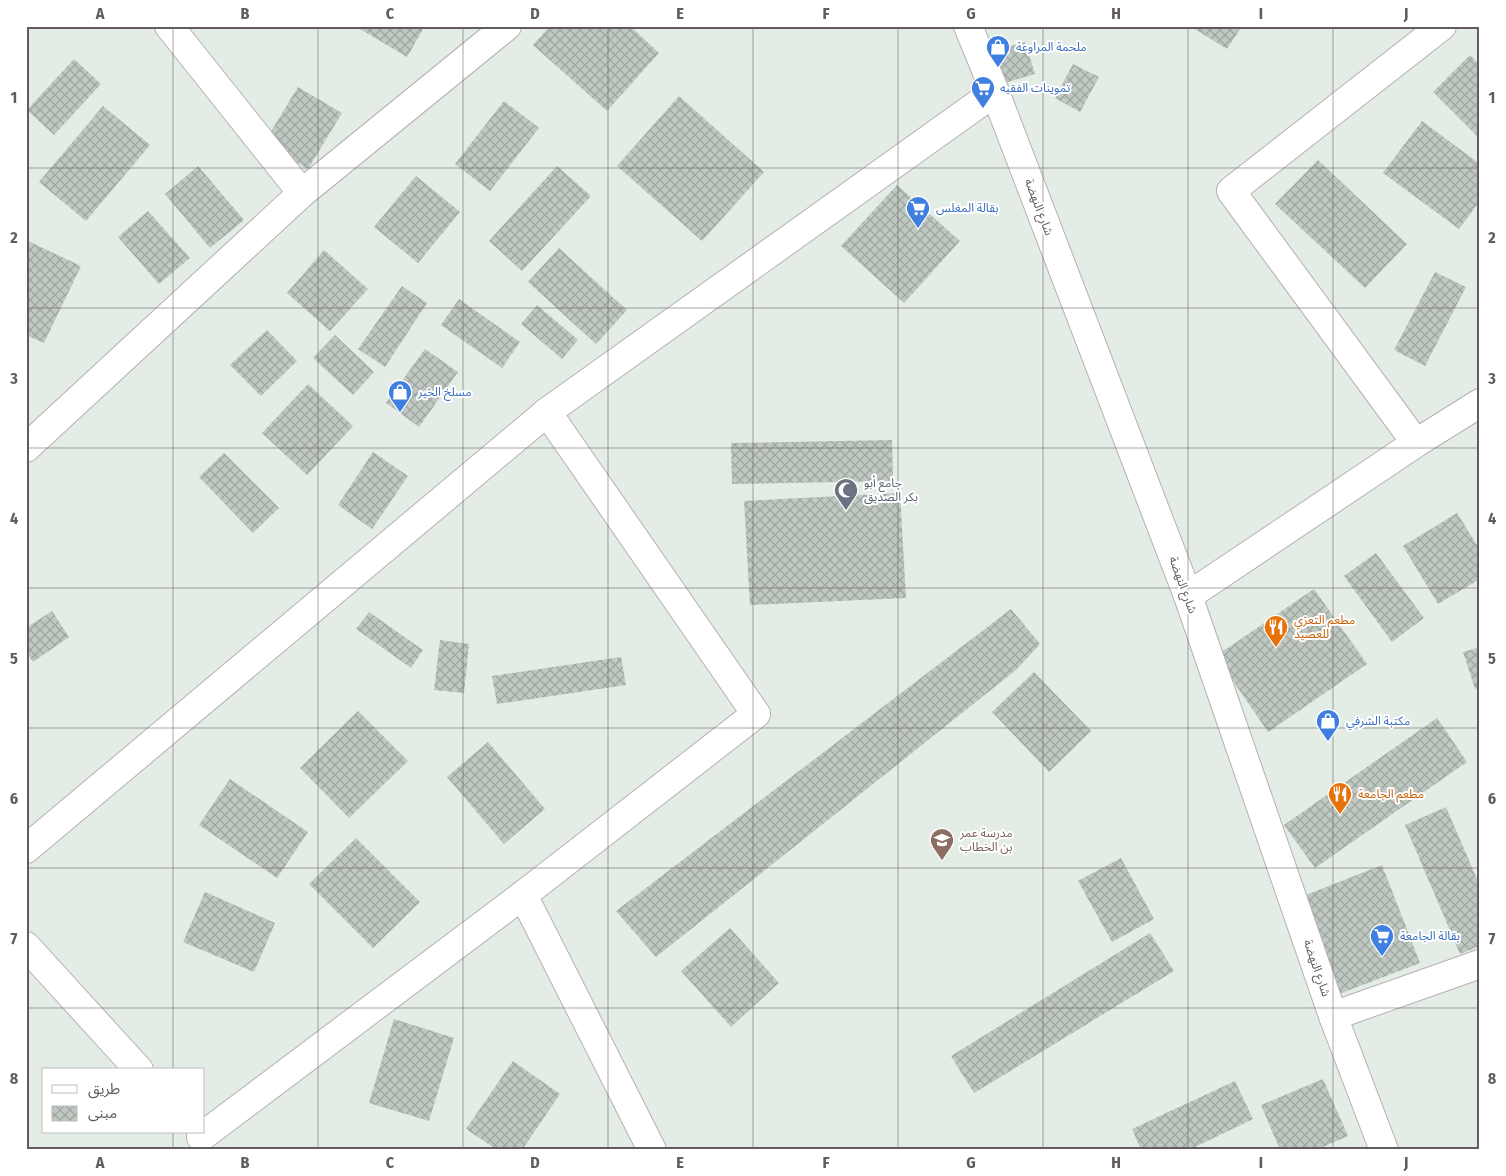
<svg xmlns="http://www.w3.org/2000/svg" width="1506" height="1176" font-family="'Fira Sans Condensed','Noto Sans Arabic',sans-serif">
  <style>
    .building { fill: url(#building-cross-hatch) }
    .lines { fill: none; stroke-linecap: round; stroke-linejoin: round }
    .minor-casing { stroke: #b7b0b6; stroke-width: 30 }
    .tertiary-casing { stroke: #b7b0b6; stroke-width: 30 }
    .minor { stroke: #fff; stroke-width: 28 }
    .tertiary { stroke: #fff; stroke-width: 28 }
    .grid { fill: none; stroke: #625b61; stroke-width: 1; stroke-opacity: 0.55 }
    .labels { text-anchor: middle; stroke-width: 4; stroke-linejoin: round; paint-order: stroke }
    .shop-label { font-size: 12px; fill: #366cbe; stroke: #fff; text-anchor: start }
    .street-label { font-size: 12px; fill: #625b61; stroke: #fff }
    .worship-label { font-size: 12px; fill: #5b616d; stroke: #fff; text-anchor: start }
    .food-label { font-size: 12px; fill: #c56008; stroke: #fff; text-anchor: start }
    .education-label { font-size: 12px; fill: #785e54; stroke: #fff; text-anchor: start }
    .neatline { fill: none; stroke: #625b61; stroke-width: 2 }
    .grid-label { font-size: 16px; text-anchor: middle; font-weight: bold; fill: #625b61 }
  </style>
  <defs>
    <pattern id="building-cross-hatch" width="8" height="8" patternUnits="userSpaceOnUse" patternTransform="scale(1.25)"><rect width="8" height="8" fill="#bfc8c1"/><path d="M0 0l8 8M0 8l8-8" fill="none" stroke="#9fa5a0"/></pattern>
  </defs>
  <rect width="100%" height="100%" fill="#e3ece5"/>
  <g class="building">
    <polygon points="355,26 425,26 407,57"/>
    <polygon points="550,26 630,26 659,53 607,111 533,45"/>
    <polygon points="1190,26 1242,26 1227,49"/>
    <polygon points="1025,42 1035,74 1004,83 994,51"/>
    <polygon points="1470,55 1480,65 1480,139 1433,92"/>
    <polygon points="74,59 101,84 54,135 27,110"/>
    <polygon points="1073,64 1099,77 1080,112 1055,98"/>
    <polygon points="298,87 342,113 308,169 264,143"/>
    <polygon points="679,96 764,172 702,241 617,166"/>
    <polygon points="504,101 539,128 490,191 455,164"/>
    <polygon points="103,106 150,145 86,221 39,182"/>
    <polygon points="1422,121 1480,164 1480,201 1459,229 1383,173"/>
    <polygon points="1318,160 1407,244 1365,288 1275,204"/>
    <polygon points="198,166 244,220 210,248 165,194"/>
    <polygon points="557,166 591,196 522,271 489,241"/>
    <polygon points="416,176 460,212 418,263 374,227"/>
    <polygon points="897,185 960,241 904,303 841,246"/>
    <polygon points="148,211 190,258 159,284 118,237"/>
    <polygon points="26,240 81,266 44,343 26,335"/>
    <polygon points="559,248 627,310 596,344 528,282"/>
    <polygon points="324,250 368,289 330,331 287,293"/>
    <polygon points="1435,272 1466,287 1425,366 1394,350"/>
    <polygon points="402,286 427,303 385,367 358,349"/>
    <polygon points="459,299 520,342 502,368 441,325"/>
    <polygon points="537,305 578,340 562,359 521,324"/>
    <polygon points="267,330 297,361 261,396 230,365"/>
    <polygon points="335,335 374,372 353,395 313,358"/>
    <polygon points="425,349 458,372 419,427 386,403"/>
    <polygon points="308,384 353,426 307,475 262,433"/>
    <polygon points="892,440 893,481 732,484 731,443"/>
    <polygon points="373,452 408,476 372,529 338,505"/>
    <polygon points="224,453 279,508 253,533 199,477"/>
    <polygon points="900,493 906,598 750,605 744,501"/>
    <polygon points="1457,513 1480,550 1480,579 1438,604 1403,546"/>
    <polygon points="1376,553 1424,618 1392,642 1344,576"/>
    <polygon points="1314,589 1367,664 1268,732 1216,656"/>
    <polygon points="1011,609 1040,644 1016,670 656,957 616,911"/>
    <polygon points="52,611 69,637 33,662 26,652 26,628"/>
    <polygon points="369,612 423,650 411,668 356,629"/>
    <polygon points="440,640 469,644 464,693 434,690"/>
    <polygon points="1480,647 1480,688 1475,689 1463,652"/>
    <polygon points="621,657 626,685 497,704 492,676"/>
    <polygon points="1034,672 1091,731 1049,772 992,712"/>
    <polygon points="358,711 408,761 349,818 300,768"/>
    <polygon points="1437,718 1467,762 1315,868 1284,825"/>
    <polygon points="488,742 545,809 504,844 447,777"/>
    <polygon points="230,779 308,832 277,878 199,825"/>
    <polygon points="1446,807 1480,886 1480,946 1460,954 1405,825"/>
    <polygon points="356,838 420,902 373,948 309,884"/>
    <polygon points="1121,858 1154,919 1112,942 1078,881"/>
    <polygon points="1382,865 1420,963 1339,994 1301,897"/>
    <polygon points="205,892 275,923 254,972 183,942"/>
    <polygon points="730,928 779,983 731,1027 681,971"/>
    <polygon points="1150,933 1174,971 974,1093 951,1056"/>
    <polygon points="394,1019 454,1038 429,1121 369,1103"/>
    <polygon points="513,1061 560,1094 522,1150 497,1150 466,1129"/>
    <polygon points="1323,1079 1348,1136 1316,1150 1280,1150 1261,1105"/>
    <polygon points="1235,1081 1253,1119 1189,1150 1141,1150 1132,1129"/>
  </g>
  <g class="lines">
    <g class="minor-casing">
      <g id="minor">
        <polyline points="169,26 302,193"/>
        <polyline points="1416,443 1231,191 1442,26"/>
        <polyline points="26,448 302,193 507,26"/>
        <polyline points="1188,596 1416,443 1480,403"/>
        <polyline points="26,849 547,412 995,92"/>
        <polyline points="523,895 652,1150"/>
        <polyline points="26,946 139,1070"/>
        <polyline points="1333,1016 1480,964"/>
        <polyline points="201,1137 523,895 756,714 547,412"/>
      </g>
    </g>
    <g class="tertiary-casing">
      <polyline id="tertiary" points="968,26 995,92 1188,596 1333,1016 1384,1150"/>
    </g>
    <use href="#minor" class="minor"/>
    <use href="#tertiary" class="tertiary"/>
  </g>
  <path class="grid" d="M173,26v1044M318,26v1124M463,26v1124M608,26v1124M753,26v1124M898,26v1124M1043,26v1124M1188,26v1124M1333,26v1124M26,168h1454M26,308h1454M26,448h1454M26,588h1454M26,728h1454M26,868h1454M26,1008h1454M173,1132v18"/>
  <defs>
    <g id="shop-pin" transform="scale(1.25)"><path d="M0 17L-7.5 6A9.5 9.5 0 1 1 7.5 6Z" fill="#3f7fe0" stroke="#fff"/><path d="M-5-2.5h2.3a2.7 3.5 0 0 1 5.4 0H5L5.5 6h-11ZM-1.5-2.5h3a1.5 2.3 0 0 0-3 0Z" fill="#fff"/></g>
    <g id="supermarket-pin" transform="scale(1.25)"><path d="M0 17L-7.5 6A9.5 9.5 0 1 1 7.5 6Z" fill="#3f7fe0" stroke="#fff"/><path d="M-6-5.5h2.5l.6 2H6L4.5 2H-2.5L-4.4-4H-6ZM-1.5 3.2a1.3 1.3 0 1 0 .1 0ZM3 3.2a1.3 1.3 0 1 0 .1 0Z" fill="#fff"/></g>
    <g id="mosque-pin" transform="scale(1.25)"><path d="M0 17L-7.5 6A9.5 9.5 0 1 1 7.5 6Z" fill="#6b7280" stroke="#fff"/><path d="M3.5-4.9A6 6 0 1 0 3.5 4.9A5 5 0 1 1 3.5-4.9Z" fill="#fff"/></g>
    <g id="restaurant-pin" transform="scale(1.25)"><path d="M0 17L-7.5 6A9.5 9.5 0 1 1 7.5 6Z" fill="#e8710a" stroke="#fff"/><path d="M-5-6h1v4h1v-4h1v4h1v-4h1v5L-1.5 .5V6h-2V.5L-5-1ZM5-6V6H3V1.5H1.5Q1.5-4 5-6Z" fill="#fff"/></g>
    <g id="school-pin" transform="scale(1.25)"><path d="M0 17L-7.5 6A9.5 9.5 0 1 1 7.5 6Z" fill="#8d6e63" stroke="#fff"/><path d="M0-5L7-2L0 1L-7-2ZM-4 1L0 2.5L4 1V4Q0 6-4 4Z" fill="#fff"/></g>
  </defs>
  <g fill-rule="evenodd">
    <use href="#shop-pin" x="998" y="47"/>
    <use href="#supermarket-pin" x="983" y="88"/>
    <use href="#supermarket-pin" x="918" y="208"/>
    <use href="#shop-pin" x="400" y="392"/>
    <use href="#mosque-pin" x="846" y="490"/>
    <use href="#restaurant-pin" x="1276" y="627"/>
    <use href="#shop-pin" x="1328" y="721"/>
    <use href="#restaurant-pin" x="1340" y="794"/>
    <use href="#school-pin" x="942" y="840"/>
    <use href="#supermarket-pin" x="1382" y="936"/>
  </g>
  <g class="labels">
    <g class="shop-label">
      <text x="1016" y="51">ملحمة المراوعة</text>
      <text x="1000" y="92">تموينات الفقيه</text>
      <text x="936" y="212">بقالة المغلس</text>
      <text x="418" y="396">مسلخ الخير</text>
      <text x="1346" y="725">مكتبة الشرفي</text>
      <text x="1400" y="940">بقالة الجامعة</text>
    </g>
    <g class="street-label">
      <text transform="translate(1039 207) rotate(69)" y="4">شارع النهضة</text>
      <text transform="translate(1183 585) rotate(70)" y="4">شارع النهضة</text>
      <text transform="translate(1317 968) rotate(71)" y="4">شارع النهضة</text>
    </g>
    <g class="worship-label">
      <text x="864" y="487">جامع أبو<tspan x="864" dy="14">بكر الصديق</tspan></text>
    </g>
    <g class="food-label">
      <text x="1294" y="624">مطعم التعزي<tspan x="1294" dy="14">للعصيد</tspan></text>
      <text x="1358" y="798">مطعم الجامعة</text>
    </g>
    <g class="education-label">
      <text x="960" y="837">مدرسة عمر<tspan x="960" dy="14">بن الخطاب</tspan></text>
    </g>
  </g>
  <rect width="1506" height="1176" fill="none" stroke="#ffffff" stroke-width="55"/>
  <rect x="42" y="1068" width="162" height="65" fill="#ffffff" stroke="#c0bdc0"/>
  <rect x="52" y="1085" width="25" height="8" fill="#ffffff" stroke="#c0bdc0"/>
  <text x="88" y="1094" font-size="15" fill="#625b61">طريق</text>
  <rect x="52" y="1106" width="25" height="15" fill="url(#building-cross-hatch)" stroke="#c0bdc0"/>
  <text x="88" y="1118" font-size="15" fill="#625b61">مبنى</text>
  <rect x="28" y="28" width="1450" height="1120" class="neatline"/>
  <g class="grid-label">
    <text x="100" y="19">A</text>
    <text x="245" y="19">B</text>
    <text x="390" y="19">C</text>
    <text x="535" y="19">D</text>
    <text x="680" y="19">E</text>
    <text x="826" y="19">F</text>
    <text x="971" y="19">G</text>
    <text x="1116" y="19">H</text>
    <text x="1261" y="19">I</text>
    <text x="1406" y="19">J</text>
    <text x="14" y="103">1</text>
    <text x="1492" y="103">1</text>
    <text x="14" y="243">2</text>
    <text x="1492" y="243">2</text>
    <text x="14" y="384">3</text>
    <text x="1492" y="384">3</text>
    <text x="14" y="524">4</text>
    <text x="1492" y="524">4</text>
    <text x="14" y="664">5</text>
    <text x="1492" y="664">5</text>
    <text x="14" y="804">6</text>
    <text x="1492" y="804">6</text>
    <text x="14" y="944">7</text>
    <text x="1492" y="944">7</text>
    <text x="14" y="1084">8</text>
    <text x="1492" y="1084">8</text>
    <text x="100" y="1168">A</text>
    <text x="245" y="1168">B</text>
    <text x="390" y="1168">C</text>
    <text x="535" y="1168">D</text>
    <text x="680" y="1168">E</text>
    <text x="826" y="1168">F</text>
    <text x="971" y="1168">G</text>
    <text x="1116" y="1168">H</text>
    <text x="1261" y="1168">I</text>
    <text x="1406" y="1168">J</text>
  </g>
</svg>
